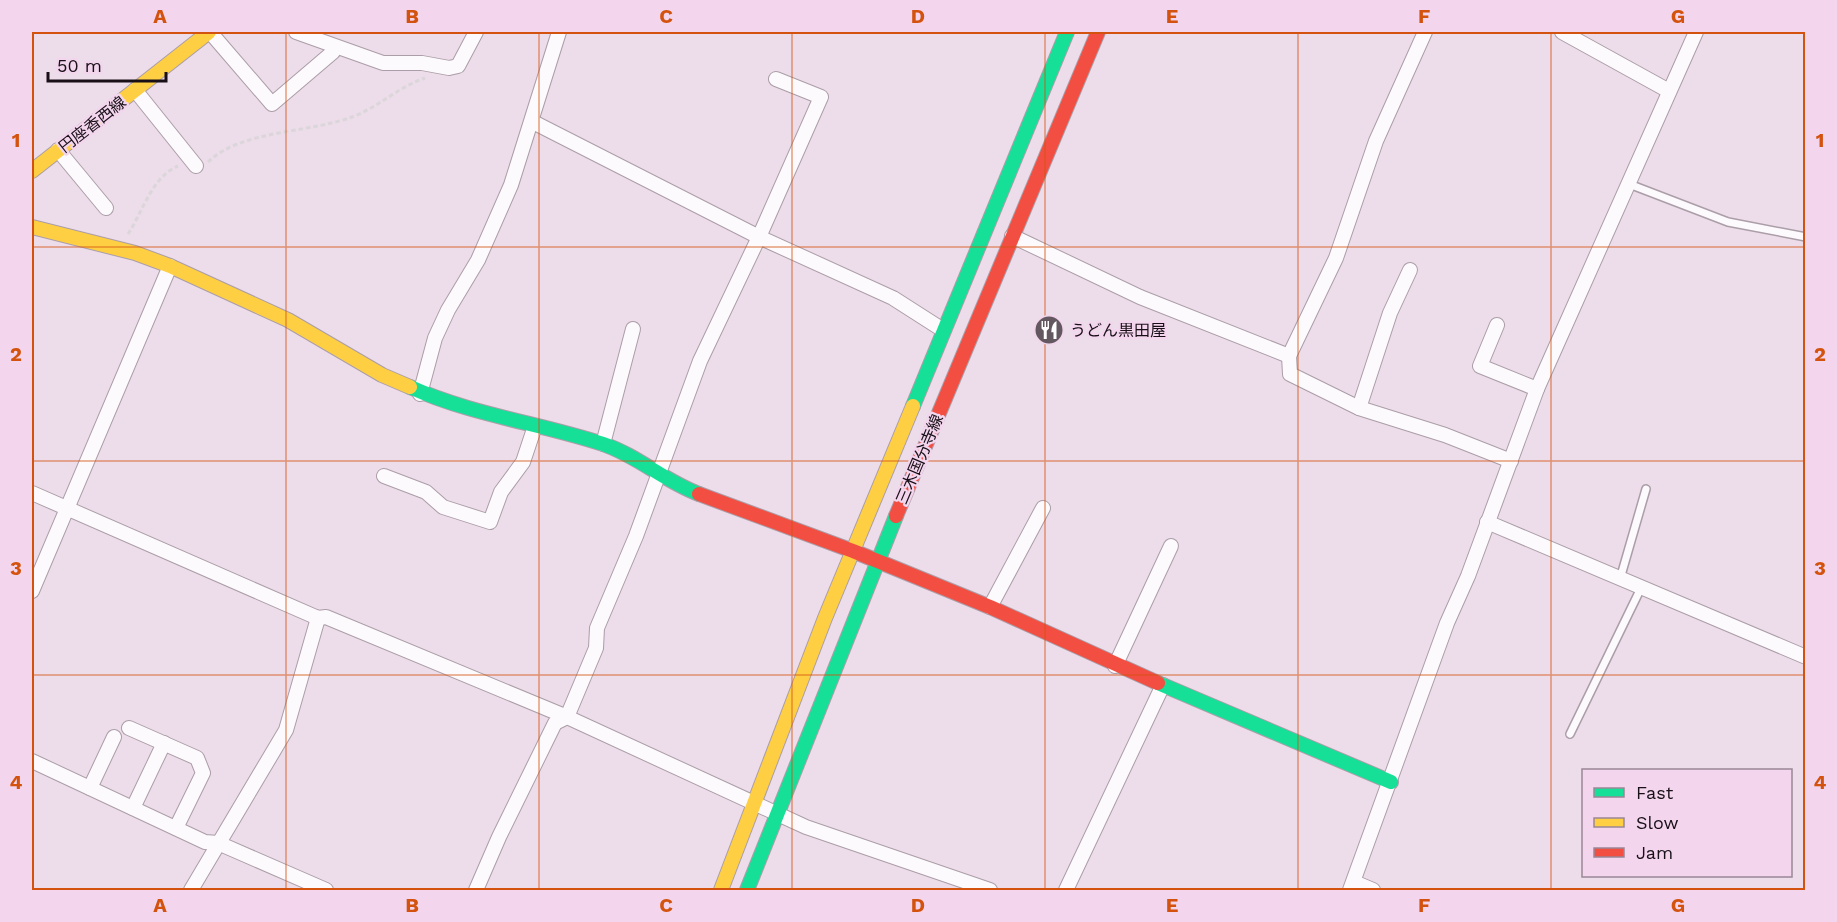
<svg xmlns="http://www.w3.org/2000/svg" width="1837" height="922" font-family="'Work Sans','Noto Sans JP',sans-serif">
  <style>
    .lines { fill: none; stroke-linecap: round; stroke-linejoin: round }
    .lane-casing { stroke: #ab9ea8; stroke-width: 10 }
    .street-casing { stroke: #ab9ea8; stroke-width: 16 }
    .fast-casing { stroke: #ab9ea8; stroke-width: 16 }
    .slow-casing { stroke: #ab9ea8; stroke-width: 16 }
    .jam-casing { stroke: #ab9ea8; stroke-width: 16 }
    .path { stroke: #dbd6da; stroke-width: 3; stroke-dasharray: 4.5 3; stroke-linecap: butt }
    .lane { stroke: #fcfafc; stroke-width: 7 }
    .street { stroke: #fcfafc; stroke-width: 14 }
    .fast { stroke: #16e098; stroke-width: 14 }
    .slow { stroke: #ffcf43; stroke-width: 14 }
    .jam { stroke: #f24e42; stroke-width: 14 }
    .grid { fill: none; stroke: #d3520d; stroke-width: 1.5; stroke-opacity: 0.55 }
    .labels { text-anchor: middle; stroke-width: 4.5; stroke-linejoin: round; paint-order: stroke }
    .street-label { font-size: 16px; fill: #180f17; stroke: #f3d6ed }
    .poi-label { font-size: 16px; fill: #180f17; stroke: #f3d6ed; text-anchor: start }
    .neatline { fill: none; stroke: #d3520d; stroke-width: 2 }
    .grid-label { font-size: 20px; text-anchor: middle; font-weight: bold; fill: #d3520d }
  </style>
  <rect width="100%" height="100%" fill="#eddce9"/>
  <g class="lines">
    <g class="lane-casing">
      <g id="lane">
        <polyline points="1629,184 1728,222 1806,237"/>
        <polyline points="1620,579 1646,489"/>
        <polyline points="1570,734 1641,588"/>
      </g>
    </g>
    <g class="street-casing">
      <g id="street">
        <polyline points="210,32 272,104 333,52"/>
        <polyline points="296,32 383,63 422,63 449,68 458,66 476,32"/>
        <polyline points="1425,32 1376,141 1336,258 1289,356 1290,374 1359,408 1445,435 1511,461"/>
        <polyline points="1562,32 1669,91"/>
        <polyline points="135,90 196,166"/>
        <polyline points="533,122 759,237 893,298 943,330"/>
        <polyline points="58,150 106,208"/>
        <polyline points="1012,236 1140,297 1289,356"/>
        <polyline points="1497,325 1480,366 1537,389"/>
        <polyline points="420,394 435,338 448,310 478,260 511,185 559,32"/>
        <polyline points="1359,408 1390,313 1410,270"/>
        <polyline points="603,444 633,329"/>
        <polyline points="384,476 426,492 443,507 490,522 501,492 523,462 535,426"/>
        <polyline points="32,493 318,618 326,617 567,717 806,827 990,890"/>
        <polyline points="1487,522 1806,657"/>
        <polyline points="32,591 170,266"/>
        <polyline points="990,607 1043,508"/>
        <polyline points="1115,666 1171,546"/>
        <polyline points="129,728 197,758 203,773 176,828"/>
        <polyline points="32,761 205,842 218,843 326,890"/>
        <polyline points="90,788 114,737"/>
        <polyline points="133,808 164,743"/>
        <polyline points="1354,882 1373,890"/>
        <polyline points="191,890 286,730 318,618"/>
        <polyline points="476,890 499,837 555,723 567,717 596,648 597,628 636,536 700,361 759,237 821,97 776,79"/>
        <polyline points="1066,890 1163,685"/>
        <polyline points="1350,890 1447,623 1468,576 1537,389 1696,32"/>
      </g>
    </g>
    <g class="fast-casing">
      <g id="fast">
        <path d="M410,387c62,28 129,36 193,57 35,12 61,37 96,50"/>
        <polyline points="913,406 1067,32"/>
        <polyline points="1158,683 1391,782"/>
        <polyline points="747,890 896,516"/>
      </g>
    </g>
    <g class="slow-casing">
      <g id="slow">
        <polyline points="32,171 209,32"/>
        <polyline points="32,227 135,253 170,266 288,320 382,375 410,387"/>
        <polyline points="721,890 825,618 913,406"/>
      </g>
    </g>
    <g class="jam-casing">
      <g id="jam">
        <polyline points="699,494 853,551 990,607 1158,683"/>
        <polyline points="896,516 1098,32"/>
      </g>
    </g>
    <g class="path">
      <path d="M208,162c33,-32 101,-29 144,-45 27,-10 46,-30 73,-39"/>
      <path d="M128,234c15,-23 24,-57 50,-68"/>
    </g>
    <use href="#lane" class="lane"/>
    <use href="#street" class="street"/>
    <use href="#fast" class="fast"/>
    <use href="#slow" class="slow"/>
    <use href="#jam" class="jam"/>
  </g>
  <path class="grid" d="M286,32v858M539,32v858M792,32v858M1045,32v858M1298,32v858M1551,32v858M32,247h1774M32,461h1774M32,675h1774"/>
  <defs>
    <g id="restaurant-disc" transform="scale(1.5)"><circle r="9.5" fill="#635760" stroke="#f3d6ed"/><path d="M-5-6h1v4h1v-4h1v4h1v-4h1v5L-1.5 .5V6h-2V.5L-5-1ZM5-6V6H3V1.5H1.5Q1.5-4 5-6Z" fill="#fff"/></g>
  </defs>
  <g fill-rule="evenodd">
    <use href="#restaurant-disc" x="1049" y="330"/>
  </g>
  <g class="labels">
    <g class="street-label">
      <text transform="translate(92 124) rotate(-38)" y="6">円座香西線</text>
      <text transform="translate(919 459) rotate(-67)" y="6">三木国分寺線</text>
    </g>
    <g class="poi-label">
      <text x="1070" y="336">うどん黒田屋</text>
    </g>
  </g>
  <rect width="1837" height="922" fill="none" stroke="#f3d6ed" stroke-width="66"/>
  <rect x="1582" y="769" width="210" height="108" fill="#f3d6ed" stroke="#9b8697" stroke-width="1.5"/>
  <rect x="1594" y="788" width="30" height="9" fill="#16e098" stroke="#9b8697" stroke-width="1.5"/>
  <text x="1636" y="799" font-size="18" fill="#180f17">Fast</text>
  <rect x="1594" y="818" width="30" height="9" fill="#ffcf43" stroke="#9b8697" stroke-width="1.5"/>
  <text x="1636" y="829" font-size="18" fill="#180f17">Slow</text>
  <rect x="1594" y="848" width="30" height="9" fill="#f24e42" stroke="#9b8697" stroke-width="1.5"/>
  <text x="1636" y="859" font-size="18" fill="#180f17">Jam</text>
  <path d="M48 72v9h118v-9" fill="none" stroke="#180f17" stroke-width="3"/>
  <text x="57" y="72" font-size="18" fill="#180f17" stroke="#f3d6ed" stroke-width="4.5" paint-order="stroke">50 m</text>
  <rect x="33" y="33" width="1771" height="856" class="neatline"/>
  <g class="grid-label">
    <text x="160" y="23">A</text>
    <text x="412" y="23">B</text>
    <text x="666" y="23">C</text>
    <text x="918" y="23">D</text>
    <text x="1172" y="23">E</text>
    <text x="1424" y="23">F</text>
    <text x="1678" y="23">G</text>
    <text x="16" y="147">1</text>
    <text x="1820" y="147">1</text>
    <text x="16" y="361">2</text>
    <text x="1820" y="361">2</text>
    <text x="16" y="575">3</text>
    <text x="1820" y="575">3</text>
    <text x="16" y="789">4</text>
    <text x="1820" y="789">4</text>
    <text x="160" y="912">A</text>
    <text x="412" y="912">B</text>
    <text x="666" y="912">C</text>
    <text x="918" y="912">D</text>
    <text x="1172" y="912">E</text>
    <text x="1424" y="912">F</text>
    <text x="1678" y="912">G</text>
  </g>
</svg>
